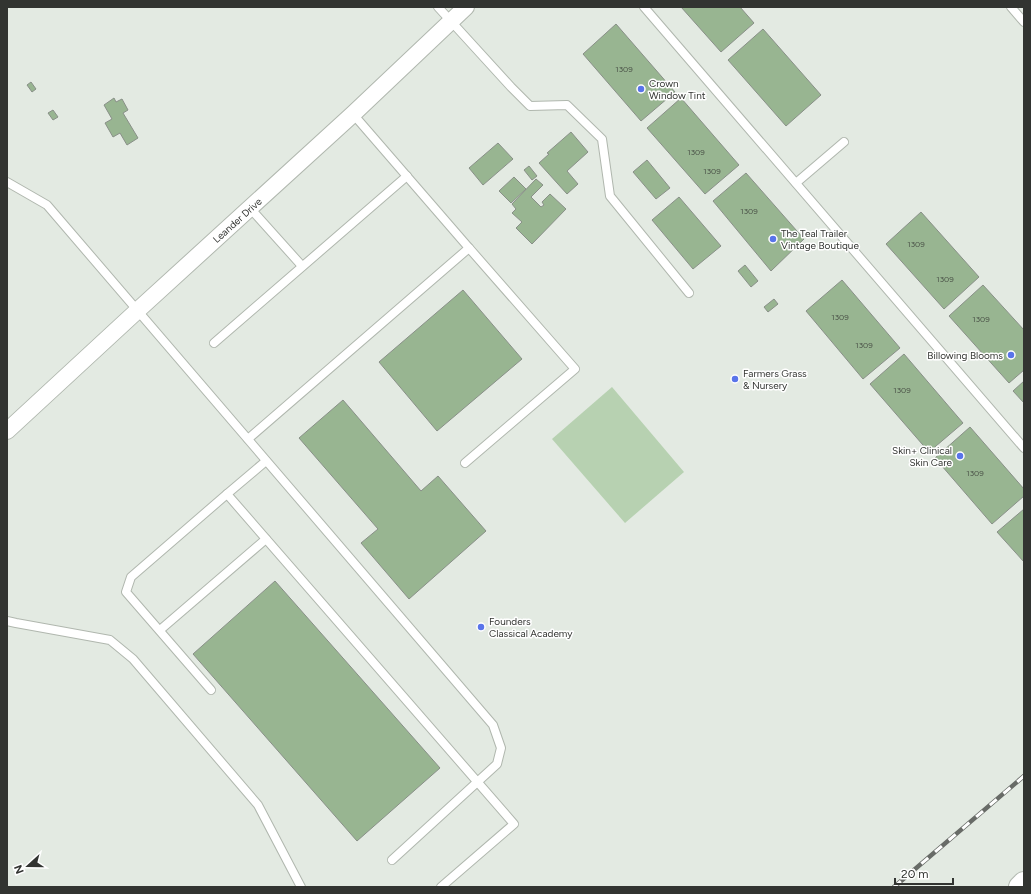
<svg xmlns="http://www.w3.org/2000/svg" width="1031" height="894" font-family="Figtree,sans-serif">
  <style>
    .green { fill: #b7d1b1 }
    .building { fill: #98b591; stroke: #899088 }
    .lines { fill: none; stroke-linecap: round; stroke-linejoin: round }
    .service-casing { stroke: #b0b7ae; stroke-width: 10 }
    .minor-casing { stroke: #b0b7ae; stroke-width: 18 }
    .primary-casing { stroke: #b0b7ae; stroke-width: 24 }
    .service { stroke: #fff; stroke-width: 8 }
    .minor { stroke: #fff; stroke-width: 16 }
    .primary { stroke: #fff; stroke-width: 22 }
    .rail-casing { stroke: #686b67; stroke-width: 4.5 }
    .rail { stroke: #fff; stroke-width: 3; stroke-dasharray: 9; stroke-linecap: butt }
    .poi-dot { fill: #5974ea; stroke: #fff; stroke-width: 1.5 }
    .labels { text-anchor: middle; stroke-width: 3; stroke-linejoin: round; paint-order: stroke }
    .number-label { font-size: 8px; fill: #4c5449 }
    .poi-label { font-size: 10px; fill: #323431; stroke: #fff; text-anchor: start }
    .street-label { font-size: 10px; fill: #323431; stroke: #fff }
  </style>
  <rect width="100%" height="100%" fill="#e3eae2"/>
  <polygon class="green" points="612,387 684,472 625,523 552,439"/>
  <g class="building">
    <polygon points="681,7 740,7 754,23 721,52"/>
    <polygon points="616,24 675,92 641,121 583,54"/>
    <polygon points="763,29 821,95 786,126 728,60"/>
    <polygon points="31,82 36,89 32,92 27,85"/>
    <polygon points="114,98 116,102 122,99 128,110 123,113 138,138 127,145 120,133 113,137 105,123 112,119 104,105"/>
    <polygon points="681,98 739,165 705,194 647,128"/>
    <polygon points="53,110 58,117 53,120 48,113"/>
    <polygon points="571,132 588,152 567,171 578,184 567,194 539,163 549,154 547,153"/>
    <polygon points="498,143 513,159 483,185 469,168"/>
    <polygon points="647,160 670,188 656,199 633,172"/>
    <polygon points="529,166 537,176 532,180 524,170"/>
    <polygon points="746,173 804,239 771,271 713,201"/>
    <polygon points="514,177 526,189 511,203 499,191"/>
    <polygon points="536,179 543,185 531,197 541,207 544,205 542,202 550,194 566,209 532,244 516,228 522,222 512,213 516,209 512,204"/>
    <polygon points="679,197 721,246 693,269 652,220"/>
    <polygon points="921,212 979,277 944,309 886,244"/>
    <polygon points="745,265 758,281 751,287 738,271"/>
    <polygon points="842,280 900,348 863,379 806,311"/>
    <polygon points="983,285 1024,330 1024,370 1009,383 949,316"/>
    <polygon points="463,290 522,359 437,431 379,362"/>
    <polygon points="774,299 778,304 768,312 764,307"/>
    <polygon points="904,354 963,423 929,452 870,384"/>
    <polygon points="1024,381 1024,403 1013,391"/>
    <polygon points="343,400 421,491 438,476 486,531 409,599 361,543 378,529 299,438"/>
    <polygon points="970,427 1024,489 1024,496 992,524 935,458"/>
    <polygon points="1024,509 1024,562 997,532"/>
    <polygon points="275,581 440,768 357,841 193,654"/>
  </g>
  <g class="lines">
    <g class="service-casing">
      <g id="service">
        <polyline points="438,7 511,87 530,106 567,105 602,139 610,196 689,293"/>
        <polyline points="644,7 1024,448"/>
        <polyline points="1011,7 1024,22"/>
        <polyline points="353,114 469,248"/>
        <polyline points="7,182 47,205 493,725 501,748 497,764 392,860"/>
        <polyline points="796,183 844,142"/>
        <polyline points="250,208 302,266"/>
        <polyline points="214,343 407,176"/>
        <polyline points="248,439 469,248 575,369 465,463"/>
        <polyline points="227,494 266,461"/>
        <polyline points="7,621 16,623 110,640 133,659 258,805 301,887"/>
        <polyline points="160,630 266,539"/>
        <polyline points="211,690 126,592 131,577 227,494 514,824 441,887"/>
      </g>
    </g>
    <g class="minor-casing">
      <polyline id="minor" points="7,431 138,310 353,114 466,7"/>
    </g>
    <g class="primary-casing">
      <polyline id="primary" points="1020,887 1024,883"/>
    </g>
    <use href="#service" class="service"/>
    <use href="#minor" class="minor"/>
    <use href="#primary" class="primary"/>
    <g class="rail-casing">
      <polyline id="rail" points="894,887 1024,776"/>
    </g>
    <use href="#rail" class="rail"/>
  </g>
  <g class="poi-dot">
    <circle cx="641" cy="89" r="4"/>
    <circle cx="773" cy="239" r="4"/>
    <circle cx="1011" cy="355" r="4"/>
    <circle cx="735" cy="379" r="4"/>
    <circle cx="960" cy="456" r="4"/>
    <circle cx="481" cy="627" r="4"/>
  </g>
  <g class="labels">
    <g class="number-label">
      <text x="624" y="72">1309</text>
      <text x="696" y="155">1309</text>
      <text x="712" y="174">1309</text>
      <text x="749" y="214">1309</text>
      <text x="916" y="247">1309</text>
      <text x="945" y="282">1309</text>
      <text x="840" y="320">1309</text>
      <text x="981" y="322">1309</text>
      <text x="864" y="348">1309</text>
      <text x="902" y="393">1309</text>
      <text x="975" y="476">1309</text>
    </g>
    <g class="poi-label">
      <text x="649" y="87">Crown<tspan x="649" dy="12">Window Tint</tspan></text>
      <text x="781" y="237">The Teal Trailer<tspan x="781" dy="12">Vintage Boutique</tspan></text>
      <text x="1003" y="359" text-anchor="end">Billowing Blooms</text>
      <text x="743" y="377">Farmers Grass<tspan x="743" dy="12">&amp; Nursery</tspan></text>
      <text x="952" y="454" text-anchor="end">Skin+ Clinical<tspan x="952" dy="12">Skin Care</tspan></text>
      <text x="489" y="625">Founders<tspan x="489" dy="12">Classical Academy</tspan></text>
    </g>
    <g class="street-label">
      <text transform="translate(237 220) rotate(-42)" y="4">Leander Drive</text>
    </g>
  </g>
  <rect width="1031" height="894" fill="none" stroke="#323431" stroke-width="16"/>
  <g transform="translate(28 866) rotate(249)" stroke="#ffffff" stroke-width="3" paint-order="stroke">
  <path d="M0-3L7 15L0 10L-7 15Z" fill="#323431"/>
  <text y="-6" font-size="11" font-weight="bold" text-anchor="middle" fill="#323431">N</text>
  </g>
  <path d="M895 878v6h58v-6" fill="none" stroke="#323431" stroke-width="2"/>
  <text x="901" y="878" font-size="12" fill="#323431" stroke="#ffffff" stroke-width="3" paint-order="stroke">20 m</text>
</svg>
